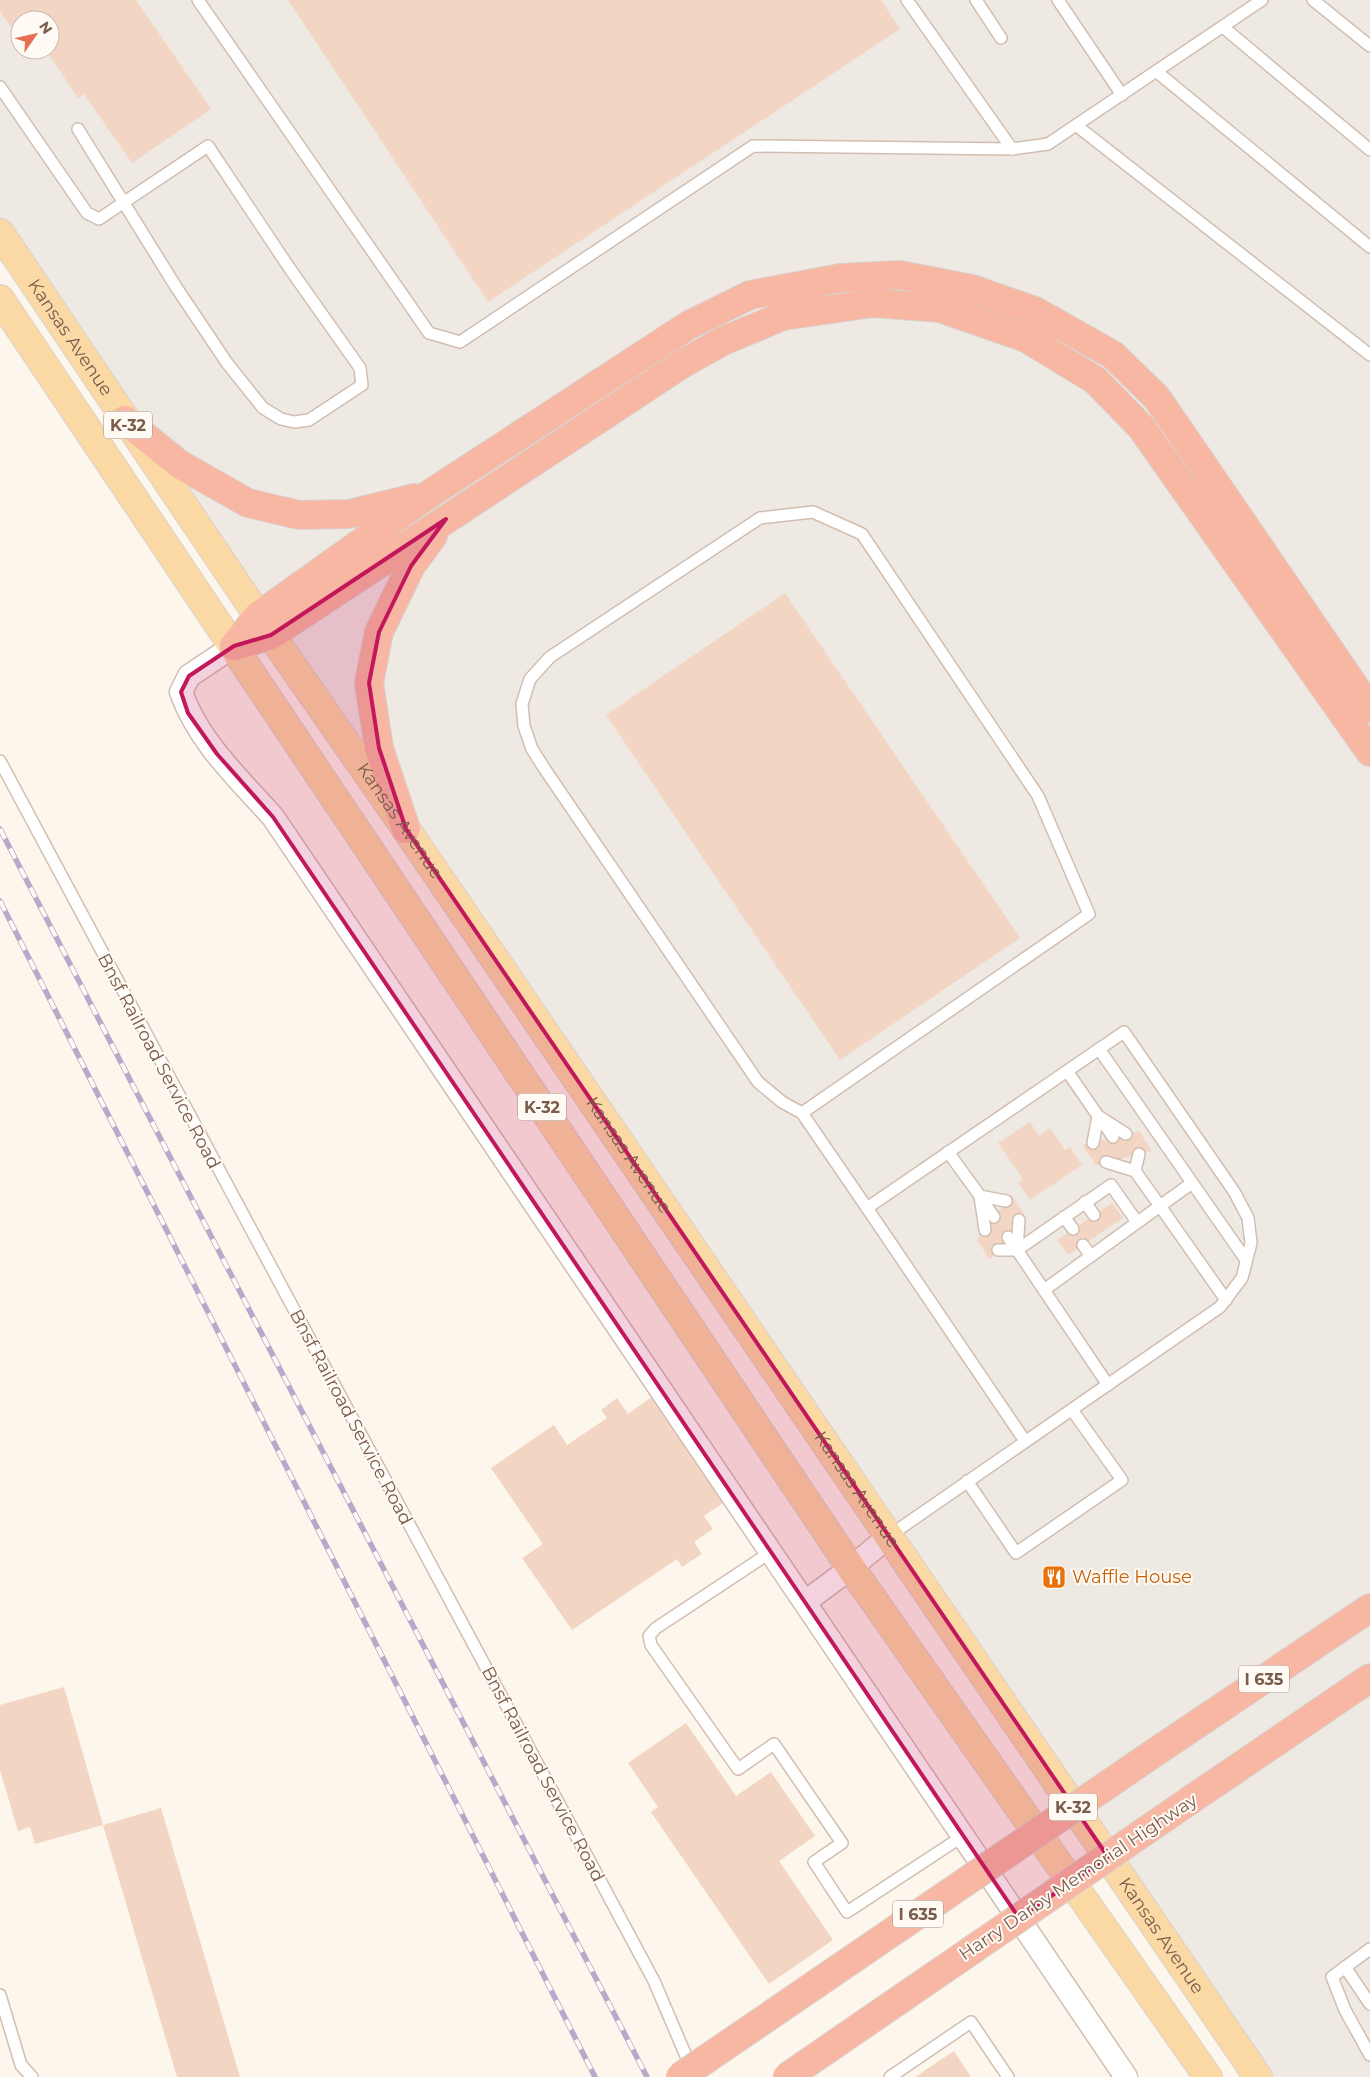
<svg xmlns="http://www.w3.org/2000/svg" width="1370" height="2077" font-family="Montserrat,sans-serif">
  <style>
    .industrial { fill: #efe9e4; fill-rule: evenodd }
    .building { fill: #f3d5c3 }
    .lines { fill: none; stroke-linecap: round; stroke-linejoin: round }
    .service-casing { stroke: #d1beb0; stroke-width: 14 }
    .minor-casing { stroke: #d1beb0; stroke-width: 25 }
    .primary-casing { stroke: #dad1cd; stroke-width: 30 }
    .motorway-casing { stroke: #dad1cd; stroke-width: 30 }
    .service { stroke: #fff; stroke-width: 11 }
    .minor { stroke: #fff; stroke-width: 22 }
    .primary { stroke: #fbd9a5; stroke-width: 28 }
    .motorway { stroke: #f7b7a3; stroke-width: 28 }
    .rail-casing { stroke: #b9a8c9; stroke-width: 5.5 }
    .rail { stroke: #fffaf3; stroke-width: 4; stroke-dasharray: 11; stroke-linecap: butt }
    .motorway-bridge-casing { stroke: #dad1cd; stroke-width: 30; stroke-linecap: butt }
    .motorway-bridge { stroke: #f7b7a3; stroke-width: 28 }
    .marked { fill: #c2185b; fill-opacity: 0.2; stroke: #c2185b; stroke-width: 4; stroke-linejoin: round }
    .labels { text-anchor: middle; stroke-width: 4; stroke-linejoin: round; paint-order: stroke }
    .shield { fill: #fffaf3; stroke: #a28b7f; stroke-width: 1 }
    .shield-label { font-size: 16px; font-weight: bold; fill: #7a5c4d }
    .street-label { font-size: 18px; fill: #7a5c4d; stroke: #fffaf3 }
    .food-label { font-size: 18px; fill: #c56008; stroke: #fffaf3; text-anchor: start }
  </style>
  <rect width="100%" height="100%" fill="#fdf6ec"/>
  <path class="industrial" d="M0,0h1370v2077h-112l-1258,-1854zM20,20h30v30h-30z"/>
  <g class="building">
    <polygon points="0,0 136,0 211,109 132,163 84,94 78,98 46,50 50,50 50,20 25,20 24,18 11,27 0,11"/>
    <polygon points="288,0 881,0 900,29 488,302"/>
    <polygon points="785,593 1020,938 840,1060 606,715"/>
    <polygon points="1030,1122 1039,1136 1050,1128 1065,1150 1070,1147 1082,1165 1030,1200 1018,1183 1023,1179 998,1143"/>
    <polygon points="1139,1131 1152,1151 1096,1165 1082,1145"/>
    <polygon points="1011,1194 1024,1214 990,1260 977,1240"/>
    <polygon points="1112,1203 1123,1218 1068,1255 1057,1240"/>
    <polygon points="653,1396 726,1501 704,1516 713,1529 694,1542 702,1554 682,1567 677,1559 572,1630 522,1558 543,1544 491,1468 554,1425 567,1445 607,1418 601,1410 617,1398 628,1414"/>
    <polygon points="64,1687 103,1825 35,1844 30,1827 18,1831 0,1770 0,1705"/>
    <polygon points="686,1723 736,1796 771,1772 815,1836 779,1861 833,1940 769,1984 651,1812 658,1807 628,1763"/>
    <polygon points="161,1808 240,2077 177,2077 103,1825"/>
    <polygon points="954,2051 971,2077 915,2077"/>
  </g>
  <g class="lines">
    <g class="service-casing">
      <g id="service">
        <polyline points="198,0 429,333 460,342 753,146 1012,149 1048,144 1262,0"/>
        <polyline points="907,0 1012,149"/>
        <polyline points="976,0 1001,38"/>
        <polyline points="1058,0 1122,95"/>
        <polyline points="1313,0 1370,46"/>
        <polyline points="1223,27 1370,150"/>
        <polyline points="1157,72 1370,247"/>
        <polyline points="0,87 87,213 99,219 208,146 290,269 360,368 362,385 309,420 294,422 281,419 263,408 227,363 176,287 78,129"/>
        <polyline points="1077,126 1370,355"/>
        <polyline points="0,761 654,1981 692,2070"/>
        <polyline points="1099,1049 1246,1260"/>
        <polyline points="1067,1071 1098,1116 1126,1134"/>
        <polyline points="802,1113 1089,914 1038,796 862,534 813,512 760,518 550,657 530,679 522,704 524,726 532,749 544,768 758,1082 782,1102 802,1113 867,1208"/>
        <polyline points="1102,1121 1113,1137"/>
        <polyline points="1093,1143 1098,1116"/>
        <polyline points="948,1152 980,1196 1006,1201"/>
        <polyline points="1139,1154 1135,1171 1160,1206 1192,1183"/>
        <polyline points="1106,1162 1135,1171"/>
        <polyline points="980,1196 985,1230"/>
        <polyline points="981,1198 994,1217"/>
        <polyline points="1085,1202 1094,1215"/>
        <polyline points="1064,1217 1073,1229"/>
        <polyline points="1019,1220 1017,1250 1108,1385"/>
        <polyline points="1008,1237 1017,1250"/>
        <polyline points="1083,1245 1091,1256"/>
        <polyline points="998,1250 1017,1250 1111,1185 1137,1222"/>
        <polyline points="1044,1290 1160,1206 1226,1300"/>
        <polyline points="967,1481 1016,1553 1122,1480 1072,1410"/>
        <polyline points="889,1536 1220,1307 1242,1278 1251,1243 1248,1218 1235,1193 1124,1032 867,1208 1025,1441"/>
        <polyline points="771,1552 656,1628 649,1636 651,1645 738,1769 774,1744 842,1843 814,1862 847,1912 963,1836"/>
        <polyline points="1370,1949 1332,1977 1345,2010 1370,2055"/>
        <polyline points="1345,1967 1370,2004"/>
        <polyline points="0,1995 21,2065 32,2077"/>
        <polyline points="890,2077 971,2022 1008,2077"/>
      </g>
    </g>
    <g class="minor-casing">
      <g id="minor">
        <path d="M234,646l-45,30 -8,16c17,49 58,87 92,125l853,1260"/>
        <polyline points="805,1602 851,1568 888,1537"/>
      </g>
    </g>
    <g class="primary-casing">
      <g id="primary">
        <path id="s1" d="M0,233l271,402 135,194 852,1248"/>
        <polyline points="0,299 851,1568 1208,2077"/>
      </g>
    </g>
    <g class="motorway-casing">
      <g id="motorway">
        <polyline points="125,420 179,464 248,503 299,515 349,514 414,498"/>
        <polyline points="234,646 258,616 428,495 689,325 750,295 840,278 900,275 972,289 1035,311 1113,355 1157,398 1370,709"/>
        <polyline points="234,646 271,635 682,364 723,341 783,316 873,303 940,308 1026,338 1095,380 1141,427 1370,752"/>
        <polyline points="406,829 379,748 369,683 379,632 411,566 433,536"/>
        <polyline points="1157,1751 1370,1608"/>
        <polyline points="1189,1801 1370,1678"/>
      </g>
    </g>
    <use href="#service" class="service"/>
    <use href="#minor" class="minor"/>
    <use href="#primary" class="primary"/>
    <use href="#motorway" class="motorway"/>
    <g class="rail-casing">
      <g id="rail">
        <polyline points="0,829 647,2077"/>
        <polyline points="0,901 595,2077"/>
      </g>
    </g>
    <use href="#rail" class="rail"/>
    <g class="motorway-bridge-casing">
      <g id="motorway-bridge">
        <polyline points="680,2077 1157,1751"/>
        <polyline points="787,2077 1189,1801"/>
      </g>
    </g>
    <use href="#motorway-bridge" class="motorway-bridge"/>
  </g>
  <path class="marked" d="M446,519l-35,47 -32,66 -10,51 10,65 27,81 702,1028 -89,61 -746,-1101 -56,-63 -29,-41 -7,-21 8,-16 45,-30 37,-11z"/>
  <defs>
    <g id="restaurant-square" transform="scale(1.25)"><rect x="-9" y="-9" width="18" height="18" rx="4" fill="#e8710a" stroke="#fffaf3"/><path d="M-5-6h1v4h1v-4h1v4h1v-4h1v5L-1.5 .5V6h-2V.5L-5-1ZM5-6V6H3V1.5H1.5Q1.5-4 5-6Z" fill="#fff"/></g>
  </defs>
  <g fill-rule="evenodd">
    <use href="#restaurant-square" x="1054" y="1577"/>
  </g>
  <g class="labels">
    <g class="shield">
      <rect x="104" y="411.5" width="48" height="27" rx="4"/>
      <rect x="518" y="1093.5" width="48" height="27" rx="4"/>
      <rect x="1239" y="1665.5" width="50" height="27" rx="4"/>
      <rect x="1049" y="1793.5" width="48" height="27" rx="4"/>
      <rect x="893" y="1900.5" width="50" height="27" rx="4"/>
    </g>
    <g class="shield-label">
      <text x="128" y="431">K-32</text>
      <text x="542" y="1113">K-32</text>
      <text x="1264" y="1685">I 635</text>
      <text x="1073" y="1813">K-32</text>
      <text x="918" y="1920">I 635</text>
    </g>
    <g class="street-label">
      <text dy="6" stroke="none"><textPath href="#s1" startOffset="126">Kansas Avenue</textPath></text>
      <text dy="6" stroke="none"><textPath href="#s1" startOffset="711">Kansas Avenue</textPath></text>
      <text transform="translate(159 1061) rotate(62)" y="6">Bnsf Railroad Service Road</text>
      <text dy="6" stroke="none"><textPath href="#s1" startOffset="1116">Kansas Avenue</textPath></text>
      <text transform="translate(351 1417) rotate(62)" y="6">Bnsf Railroad Service Road</text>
      <text dy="6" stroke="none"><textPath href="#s1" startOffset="1521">Kansas Avenue</textPath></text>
      <text transform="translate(543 1774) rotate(62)" y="6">Bnsf Railroad Service Road</text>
      <text transform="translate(1078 1877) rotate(-34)" y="6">Harry Darby Memorial Highway</text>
      <text dy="6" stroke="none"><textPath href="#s1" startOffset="2061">Kansas Avenue</textPath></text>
    </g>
    <g class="food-label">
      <text x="1072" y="1583">Waffle House</text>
    </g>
  </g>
  <g transform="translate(35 35) rotate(56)"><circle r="24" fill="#fffaf3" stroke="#cabbb1"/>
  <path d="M0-4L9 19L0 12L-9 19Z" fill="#e76f51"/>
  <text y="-8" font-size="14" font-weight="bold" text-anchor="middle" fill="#7a5c4d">N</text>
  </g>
</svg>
